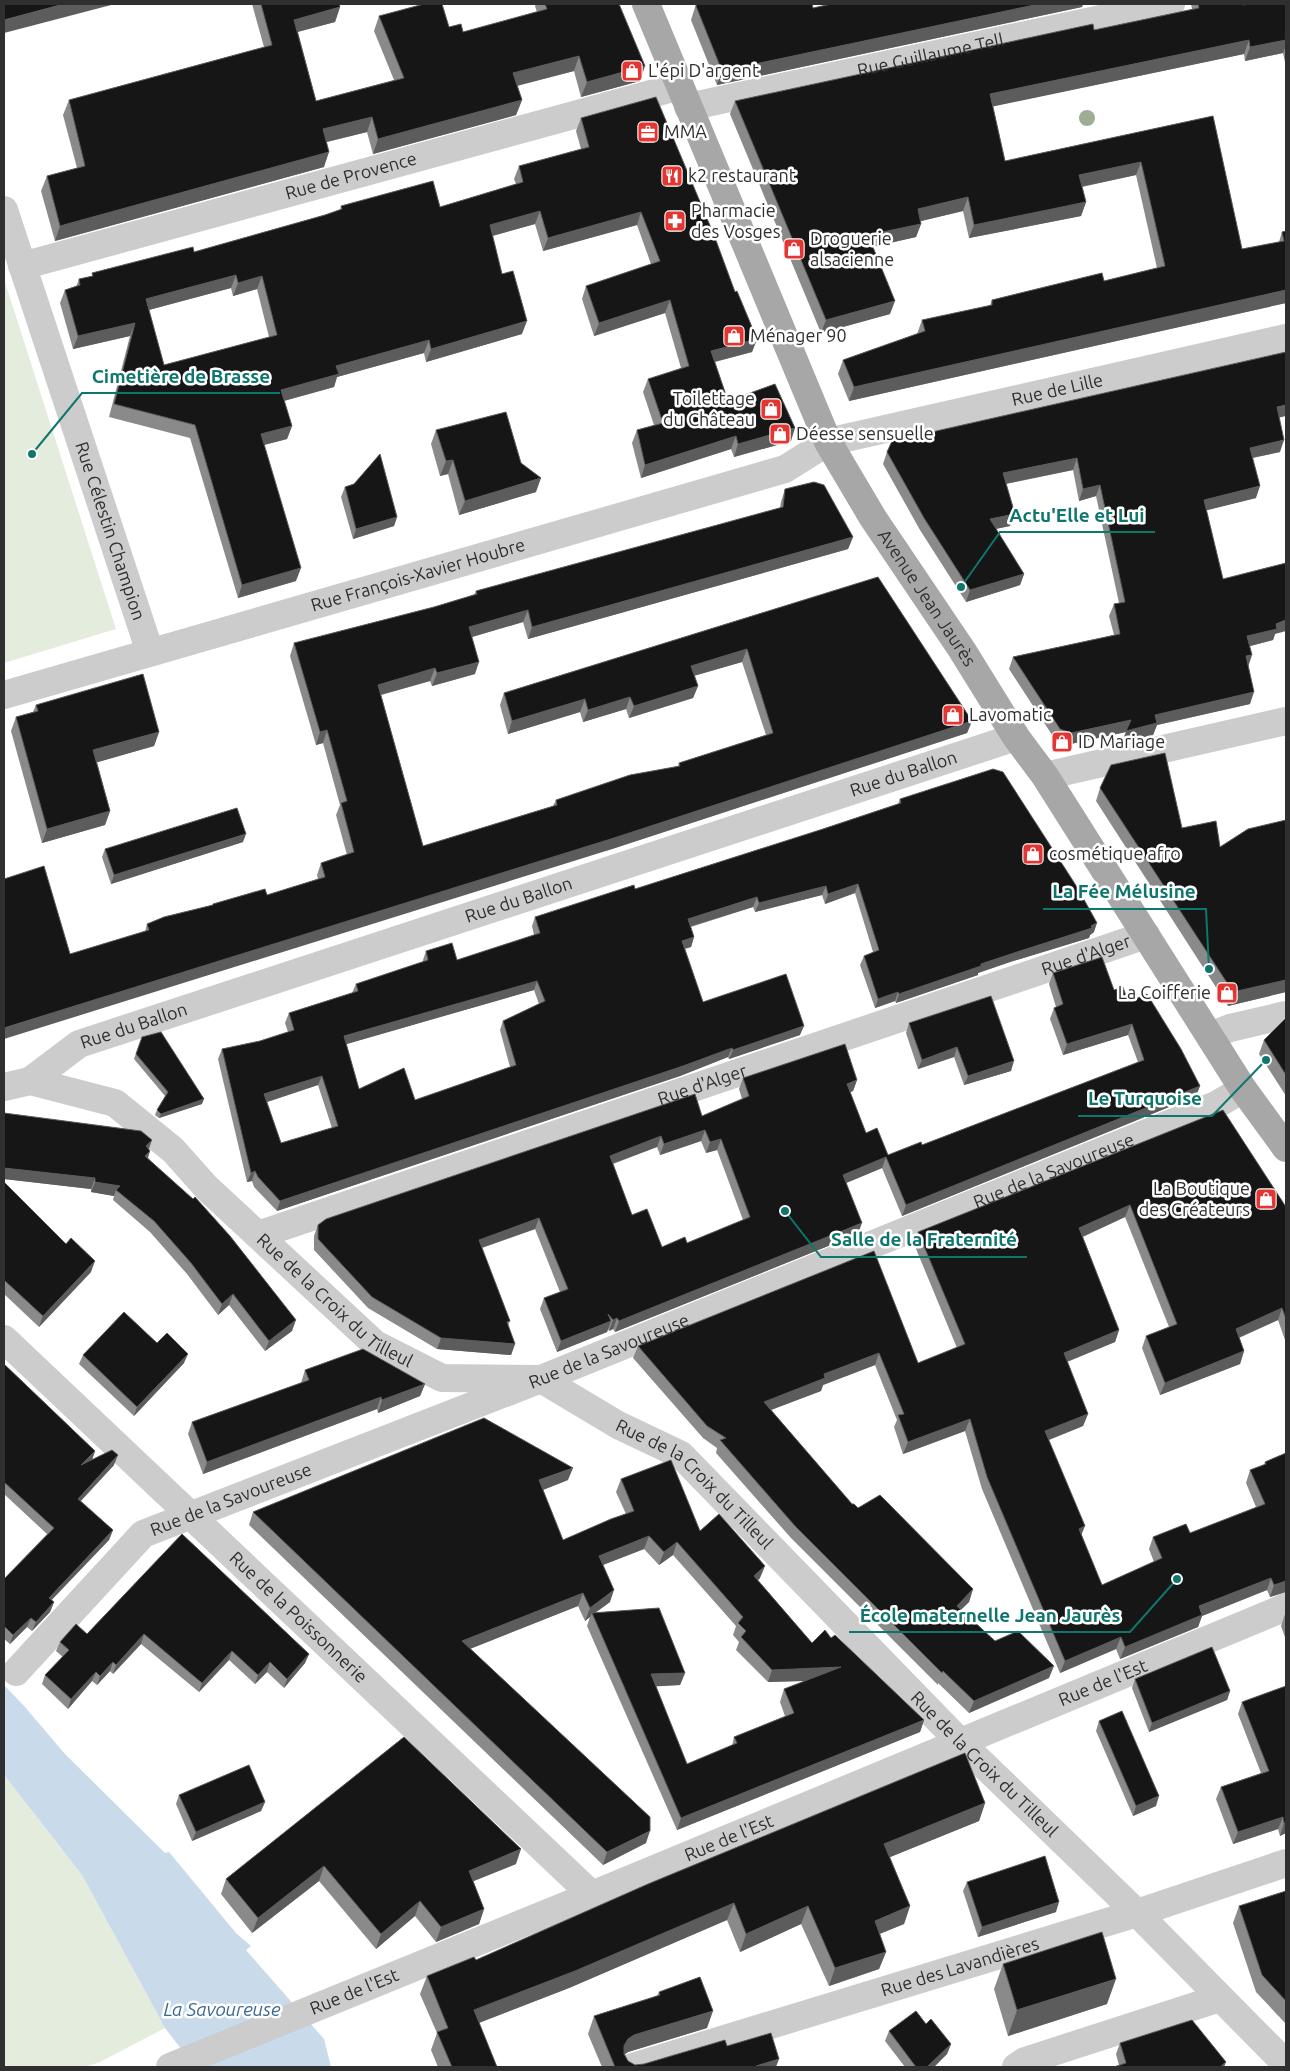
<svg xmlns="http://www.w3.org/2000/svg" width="1290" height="2071" font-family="Ubuntu,sans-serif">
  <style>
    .green { fill: #e3ecdd }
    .water { fill: #c9dbeb }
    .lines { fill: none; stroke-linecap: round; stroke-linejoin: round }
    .minor { stroke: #ccc; stroke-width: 28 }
    .major { stroke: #a7a7a7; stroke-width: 28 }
    .tree { fill: #9ead94 }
    .wall { fill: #8a8a8a; fill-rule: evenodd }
    .shaded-wall { fill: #5c5c5c }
    .building { fill: #161616; stroke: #5c5c5c; fill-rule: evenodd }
    .labels { text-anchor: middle; stroke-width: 5; stroke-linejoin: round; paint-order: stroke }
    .street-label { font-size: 18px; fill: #2f2f2f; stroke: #fff }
    .poi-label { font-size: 18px; fill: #2f2f2f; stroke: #fff; text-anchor: start }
    .water-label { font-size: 19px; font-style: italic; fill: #3d6990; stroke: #fff }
    .leader { fill: none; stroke: #0f766e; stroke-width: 2 }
    .callout-dot { fill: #0f766e; stroke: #fff; stroke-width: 2 }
    .callout-label { font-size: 19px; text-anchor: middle; font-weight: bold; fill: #0f766e; stroke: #fff; stroke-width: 5; stroke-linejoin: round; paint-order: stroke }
  </style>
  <rect width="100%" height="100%" fill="#fff"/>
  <g class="green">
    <polygon points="4,279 116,629 4,663"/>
    <polygon points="4,1775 82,1875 165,2028 100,2062 85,2067 4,2067"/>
  </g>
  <polygon class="water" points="4,1685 25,1707 65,1754 165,1853 169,1852 236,1933 251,1946 246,1950 324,2039 331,2067 195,2067 165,2028 82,1875 4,1775"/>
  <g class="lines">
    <g class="minor">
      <path id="s1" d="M688,107l483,-103"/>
      <path id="s2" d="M4,210l146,442"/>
      <path id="s3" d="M22,266l658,-180"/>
      <path id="s4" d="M4,695l781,-226 43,-27 458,-104"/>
      <polyline points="1045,776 1286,721"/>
      <polyline points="1210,1036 1230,1028 1286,1015"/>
      <path id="s5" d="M30,1081l49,-37 937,-307"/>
      <path id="s6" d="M4,1087l26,-6 85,22 58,47 33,37 169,157 67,34 99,1 77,46 63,30 279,287 177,171 149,151"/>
      <path id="s7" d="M258,1235l888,-300"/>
      <path id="s8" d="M4,1339l588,556"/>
      <path id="s9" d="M16,1672l127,-138 398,-155 675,-274 27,-16"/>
      <path id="s10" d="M170,2067l422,-172 694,-288"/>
      <path id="s11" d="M633,2067l504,-154 149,-50"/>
      <polyline points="1016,2067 1025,2061 1220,1998"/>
    </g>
    <path class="major" id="s12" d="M646,4l182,438 45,76 89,132 54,87 29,39 198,313 43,59"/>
  </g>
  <circle class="tree" cx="1087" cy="118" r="8"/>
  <g class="wall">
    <polygon points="252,4 339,4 340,7 335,22 298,32 316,101 394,80 374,31 379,16 449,27 463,32 537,12 535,6 536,4 619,4 640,81 581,97 574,71 517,86 522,100 516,115 373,154 367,132 327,142 324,167 55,241 41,191 47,176 77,168 63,115 69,100 264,47"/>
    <polygon points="696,4 812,4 813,8 831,4 1083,4 1082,7 717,85 691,20"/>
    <polygon points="1191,4 1243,4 1243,5 1286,4 1286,67 1283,53 1245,61 1244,54 993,106 1005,161 1213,116 1242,249 1279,242 1282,232 1286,231 1286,303 849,401 838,374 843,360 917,334 922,320 990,306 992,300 1104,281 1157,268 1136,175 1082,187 1086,202 1081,216 969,238 963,211 921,221 921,224 916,237 872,247 890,314 821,333 730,114 735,101 1094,30 1192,9"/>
    <path d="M581,118l154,174 22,47 -5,13 -37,10 13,39 63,40 -57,16 -3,-8 -90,29 -9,-35 5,-13 17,-5 -11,-33 5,-13 33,-11 -16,-55 -71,23 -12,-37 4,-13 65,-22 -14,-39 -94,26 -8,-27 -43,12 10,38 20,60 -96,28 -2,-9 -87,24 -3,10 -50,14 8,25 -5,13 -23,6 32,136 -58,17 -48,-160 -81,-21 21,-81 -57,13 -13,-46 5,-13 11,-3 3,-8 13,-3v-3l102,-21 131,-37 15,-5 1,-4 99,1 76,-23 -2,-5 5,-13 62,-17 -5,-18zM231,288l2,8 24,-7 12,48 -105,28 -15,-55z"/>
    <polygon points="1279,418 1280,452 1253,458 1256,498 1206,510 1223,579 1275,634 1273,640 1250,646 1248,665 1250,704 1157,725 1153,735 1122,742 1126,732 1066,745 1056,741 1009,669 1013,657 1114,635 1109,616 1114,604 1119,603 1096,496 1079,501 1073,470 1006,484 1010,526 996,529 1024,574 1020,585 966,602 920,530 883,464 887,452"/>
    <polygon points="436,430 536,492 459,515 448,474 440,476 431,444"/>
    <polygon points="354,484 397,517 394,526 353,539 341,497 345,487"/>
    <polygon points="785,489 853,537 848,549 528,639 523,622 472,637 475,674 432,686 430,681 381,695 423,846 553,806 556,800 678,766 679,763 766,735 742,662 694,676 698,686 693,698 629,718 626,709 583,722 580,712 508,734 500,705 504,693 878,577 972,721 967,733 609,850 70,954 145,932 147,924 212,905 213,904 267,895 318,879 317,875 321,863 347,855 336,815 340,805 323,743 316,745 290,656 294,643 434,607 474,595 476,591 780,508 781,502"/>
    <polygon points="36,705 159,732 154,746 97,762 110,811 105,825 42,843 11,731 16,717 33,712"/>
    <polygon points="1100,788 1220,847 1286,992 1228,1006 1096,801"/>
    <path d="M900,799l194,133 -4,3 -1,3 -79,24 -32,11v2l-82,28 -1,-2 -20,7 -15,-43 4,-9 9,-4 -18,-59 -30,11 -3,-9 -67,17 -2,-5 -62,20 3,10 -3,10 -6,2 18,53 97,33 -71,24 -1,-2 -48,19 -403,135 -23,-24 -2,-6 -5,1 -29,-123 4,-10 38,-8 28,-9 -3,-9 4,-10 63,-20 4,-9 67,-22v-2l3,-9 31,9 77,-25 -2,-9 3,-9 100,-28 188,-60 75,-25zM534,990l5,14 -36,17 -3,9 10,37 -95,33 -56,-11 -13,-45zM318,1085l14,43 -51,15 -14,-41z"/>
    <polygon points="243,842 111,884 102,857 105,849"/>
    <path d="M1053,973l61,17 14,12 72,84 -4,10 -294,120 -20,-48 -36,15 12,51 -243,98 -2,-3 -4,2 -1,-2 -1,3 -50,20 -17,-43 4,-11 16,-6 -25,-63 -53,19 28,73 -2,4 7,19 -4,11 -74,-6 -69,-41 -54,-58v-14l4,-11 384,-109 40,-17 -3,-10 4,-11 114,2 -4,11 -3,1 16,41 22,22 34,-10 216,-83 -10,-27 -65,20 -13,-36 4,-11 2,-1 -7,-23zM701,1141l5,12 11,-3 26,70 -56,23 -25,4 -30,-32 -19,-51 44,-17 3,8z"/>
    <polygon points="1286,1019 1286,1096 1259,1054 1264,1040"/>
    <polygon points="909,1023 1011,1071 964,1085 954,1057 918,1069 906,1033"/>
    <polygon points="142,1037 202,1104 159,1118 155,1115 157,1110 165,1096 134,1059"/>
    <polygon points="1223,1110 1286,1207 1286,1343 1278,1320 1239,1338 1244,1351 1240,1364 1160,1395 1142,1348 1146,1336 1169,1327 1125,1217 1083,1237 1119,1330 1115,1342 1067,1362 1088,1414 1083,1426 1049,1440 1081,1536 1102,1585 1154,1562 1149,1549 1153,1537 1190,1533 1256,1507 1246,1483 1250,1470 1264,1465 1265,1462 1286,1453 1286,1592 1270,1597 1267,1590 1202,1616 1198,1627 1120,1659 1116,1649 1060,1673 982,1489 965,1431 903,1454 894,1427 897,1420 875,1365 823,1385 821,1391 771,1410 852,1504 973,1589 969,1602 961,1610 995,1641 1049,1678 969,1713 938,1683 938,1685 791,1538 716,1453 717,1448 703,1438 633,1358 638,1346 874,1251 918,1363 957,1348 914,1244 918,1232"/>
    <polygon points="4,1113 152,1140 149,1149 150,1151 148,1158 292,1331 265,1351 229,1305 218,1315 187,1274 150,1232 113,1200 114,1196 91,1192 91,1189 4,1179"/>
    <polygon points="4,1182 91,1272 39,1327 4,1294"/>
    <polygon points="157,1343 184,1363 134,1416 79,1364 83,1355"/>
    <polygon points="4,1364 95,1451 92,1460 114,1465 81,1501 113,1530 109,1540 51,1600 54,1602 50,1612 32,1631 27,1627 10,1644 4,1639 4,1579 47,1534 4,1494"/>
    <polygon points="305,1370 425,1384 420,1396 378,1413 377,1409 203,1474 188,1434 192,1422 301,1383"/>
    <path d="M621,1479l79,52 60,47 -2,2 54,63 19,-5 93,82 -4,12 -243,98 -90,-204 3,-9 -5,4 -7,-15 -108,43 176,194 -43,22 -354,-340 4,-13 315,-32 -25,10 20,50 63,-26 -10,-22zM644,1549l15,16 14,-10 63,71 -3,9 6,7 -3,8 32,32 38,-1 -22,8 -4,13 5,14 -51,21 -2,9 -45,18 -31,-78 24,-1 5,-12 -90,-60 15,-11 -7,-37z"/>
    <polygon points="182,1534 309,1654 305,1663 284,1688 267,1672 255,1684 229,1660 199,1692 141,1644 113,1674 110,1671 97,1685 92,1681 68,1709 42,1684 45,1675 63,1657 56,1651 60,1642 87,1634"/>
    <polygon points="1286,1613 1286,1640 1281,1626 1285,1614"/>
    <polygon points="1135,1679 1230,1691 1227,1700 1149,1732 1132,1688"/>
    <polygon points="1286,1686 1286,1833 1280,1836 1278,1829 1233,1844 1216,1799 1221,1787 1261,1773 1238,1714 1242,1702"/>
    <polygon points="1099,1721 1156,1806 1133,1816 1096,1731"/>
    <polygon points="404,1737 516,1864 473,1881 484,1909 479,1924 436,1942 415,1916 376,1949 319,1881 252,1933 221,1894 226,1879"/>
    <polygon points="179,1795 265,1802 261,1811 192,1841 176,1804"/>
    <polygon points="985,1803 979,1821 890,1857 910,1906 904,1924 880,1934 886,1952 879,1969 829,1986 801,1924 740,1952 727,1920 569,1988 479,2023 497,2067 438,2067 431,2050 437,2033 420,1994 427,1976"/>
    <polygon points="967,1882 1056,1912 978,1937 963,1891"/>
    <polygon points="1286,1891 1286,2024 1256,1992 1233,1923 1239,1906"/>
    <polygon points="1003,1964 1107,2004 1008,2036 994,1989"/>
    <polygon points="659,1992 707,2028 628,2052 625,2054 628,2061 635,2065 644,2064 727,2046 776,2067 602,2067 588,2034 594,2016 657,1996"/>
    <polygon points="926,2024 951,2044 947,2054 934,2067 905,2067 885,2041 889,2031"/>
    <polygon points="1120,2043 1224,2067 1119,2065 1116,2054"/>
  </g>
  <g class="shaded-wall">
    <polygon points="64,4 115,4 4,33 4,20"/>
    <polygon points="1039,4 1083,4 1082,7 717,85 722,71"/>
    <polygon points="340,7 335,22 289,34 294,20"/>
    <polygon points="1249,40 1244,54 986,108 990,94"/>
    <polygon points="1286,40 1286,45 1283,53 1245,61 1250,47"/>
    <polygon points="579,56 574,71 508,88 513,73"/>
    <polygon points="645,66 640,81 581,97 587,82"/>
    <polygon points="522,100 516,115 373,154 378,139"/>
    <polygon points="372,117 367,132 318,144 323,129"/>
    <polygon points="329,152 324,167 55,241 60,226"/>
    <polygon points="1141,162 1136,175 1075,188 1079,175"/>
    <polygon points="968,197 963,211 913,223 918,209"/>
    <polygon points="1086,202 1081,216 969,238 974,225"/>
    <polygon points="540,211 535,224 485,238 490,225"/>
    <polygon points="641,212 637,225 543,251 548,238"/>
    <polygon points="921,224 916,237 863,249 868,235"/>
    <polygon points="236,275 231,288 141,312 146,299"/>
    <polygon points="262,276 257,289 233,296 238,283"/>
    <polygon points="1286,290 1286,303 849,401 854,387"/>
    <polygon points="670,300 665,313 594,336 599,323"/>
    <polygon points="895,301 890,314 821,333 826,320"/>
    <polygon points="527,321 522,334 426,362 431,349"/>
    <polygon points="135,323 130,336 73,349 78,336"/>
    <polygon points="757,339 752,352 706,364 711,351"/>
    <polygon points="429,340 424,353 337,377 334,387 276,403 281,390 336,366"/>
    <polygon points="1286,405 1286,416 1273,419 1277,407"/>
    <polygon points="292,426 287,439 256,447 261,434"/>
    <polygon points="795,428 791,441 734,457 738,444"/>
    <polygon points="736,436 731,449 641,478 645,465"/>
    <polygon points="1284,440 1280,452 1246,459 1250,448"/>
    <polygon points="1077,458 1073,470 999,485 1003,473"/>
    <polygon points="453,460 448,474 440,476 446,461"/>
    <polygon points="541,478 536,492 459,515 465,501"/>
    <polygon points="1100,485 1096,496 1079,501 1083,489"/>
    <polygon points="1260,486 1256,498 1200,512 1204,500"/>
    <polygon points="1015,514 1010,526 985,531 990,519"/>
    <polygon points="397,517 394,526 353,539 356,529"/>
    <polygon points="853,537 848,549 528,639 532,627"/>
    <polygon points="301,568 296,581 238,598 242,585"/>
    <polygon points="1024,574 1020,585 966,602 970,590"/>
    <polygon points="528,610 523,622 465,639 469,627"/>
    <polygon points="1286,620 1286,631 1275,634 1273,640 1243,648 1247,636 1276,624"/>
    <polygon points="747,649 742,662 686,678 691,666"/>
    <polygon points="1252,655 1248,667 1246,656"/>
    <polygon points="479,662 475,674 432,686 437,673"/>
    <polygon points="435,668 430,681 373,697 378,685"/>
    <polygon points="698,686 693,698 629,718 634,706"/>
    <polygon points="1254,692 1250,704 1157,725 1153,735 1122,742 1126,732 1066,745 1071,733"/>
    <polygon points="630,697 626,709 583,722 588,710"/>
    <polygon points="585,699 580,712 508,734 512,721"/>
    <polygon points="972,721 967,733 609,850 4,1039 4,1028"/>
    <polygon points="327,730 323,743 316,745 320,732"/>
    <polygon points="159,732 154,746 88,765 93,750"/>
    <polygon points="110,811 105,825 42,843 47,829"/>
    <polygon points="246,834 243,842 111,884 114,875"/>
    <polygon points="858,884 855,893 825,904 828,894"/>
    <polygon points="826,886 822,895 755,912 759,903"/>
    <polygon points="757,897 753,907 685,928 688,919"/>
    <polygon points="1097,923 1094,932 1090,935 1089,938 1010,962 978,973 978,975 896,1003 899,994 981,964 1091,926"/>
    <polygon points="694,937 691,947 679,950 682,941"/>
    <polygon points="1286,980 1286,992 1228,1006 1233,992"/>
    <polygon points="537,981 534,990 340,1046 344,1036"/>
    <polygon points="898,992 895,1001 875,1008 878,999"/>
    <polygon points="1132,1024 1128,1035 1063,1055 1067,1044"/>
    <polygon points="804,1026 800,1035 729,1059 733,1050"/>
    <polygon points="957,1047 954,1057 918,1069 922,1060"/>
    <polygon points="732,1048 728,1057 680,1076 277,1211 280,1201"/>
    <polygon points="1014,1061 1011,1071 964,1085 968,1076"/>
    <polygon points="322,1076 318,1085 261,1104 264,1094"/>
    <polygon points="857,1080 853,1091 843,1095 847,1084"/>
    <polygon points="1200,1086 1196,1096 902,1216 906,1205"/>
    <polygon points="204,1099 202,1104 159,1118 161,1114"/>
    <polygon points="705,1130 701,1141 660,1155 664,1144"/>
    <polygon points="661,1136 657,1147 606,1166 610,1156"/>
    <polygon points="721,1139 717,1150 706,1153 710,1142"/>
    <polygon points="152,1140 148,1150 146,1146"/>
    <polygon points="150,1151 146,1162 145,1156"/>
    <polygon points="886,1157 882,1168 839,1186 843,1175"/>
    <polygon points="4,1168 95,1178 91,1189 4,1179"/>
    <polygon points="255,1171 252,1181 247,1182 251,1173"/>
    <polygon points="95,1182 120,1186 116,1190 114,1196 91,1192"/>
    <polygon points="1130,1205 1125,1217 1075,1240 1079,1228"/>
    <polygon points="539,1218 535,1229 475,1250 479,1240"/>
    <polygon points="862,1223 858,1234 615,1332 619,1321"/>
    <polygon points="95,1261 91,1272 39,1327 43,1316"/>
    <polygon points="233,1294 229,1305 218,1315 222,1304"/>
    <polygon points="1282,1308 1278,1320 1231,1341 1236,1329"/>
    <polygon points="617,1318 613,1329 609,1331 613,1320"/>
    <polygon points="296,1320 292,1331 265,1351 269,1341"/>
    <polygon points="611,1321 607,1332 557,1352 561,1341"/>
    <polygon points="1119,1330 1115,1342 1059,1365 1064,1353"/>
    <polygon points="441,1338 515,1344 511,1355 437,1349"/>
    <polygon points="1244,1351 1240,1364 1160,1395 1165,1383"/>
    <polygon points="879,1353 875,1365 823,1385 821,1391 760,1414 764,1402 824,1374"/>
    <polygon points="188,1354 184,1363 134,1416 137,1407"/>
    <polygon points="425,1384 420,1396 378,1413 382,1400"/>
    <polygon points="381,1397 377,1409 203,1474 207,1462"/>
    <polygon points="1088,1414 1083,1426 1041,1443 1045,1431"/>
    <polygon points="970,1419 965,1431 903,1454 908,1442"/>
    <polygon points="95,1451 92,1460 81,1465"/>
    <polygon points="118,1455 114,1465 74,1508 78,1499"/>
    <polygon points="573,1468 568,1480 535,1493 539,1480"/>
    <polygon points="1085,1526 1080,1538 1079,1529"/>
    <polygon points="113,1530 109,1540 45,1607 49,1598"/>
    <polygon points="649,1536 644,1549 595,1568 599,1556"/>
    <polygon points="677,1542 673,1555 659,1565 664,1552"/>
    <polygon points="765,1566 760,1578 749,1589 754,1576"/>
    <polygon points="1271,1578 1267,1590 1202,1616 1198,1627 1120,1659 1125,1647 1199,1606"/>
    <polygon points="1286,1581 1286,1592 1270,1597 1274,1585"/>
    <polygon points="973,1589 969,1602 952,1618 957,1606"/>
    <polygon points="614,1590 610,1602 592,1615 592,1613 590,1617 585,1621 590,1608"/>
    <polygon points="583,1593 578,1606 457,1654 462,1641"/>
    <polygon points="54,1602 50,1612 32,1631 36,1622"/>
    <polygon points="31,1618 27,1627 10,1644 13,1635"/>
    <polygon points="144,1634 141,1644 113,1674 116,1665"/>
    <polygon points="1121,1637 1116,1649 1060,1673 1065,1661"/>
    <polygon points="232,1651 229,1660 199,1692 202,1683"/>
    <polygon points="309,1654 305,1663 284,1688 287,1679"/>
    <polygon points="113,1662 110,1671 97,1685 100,1676"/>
    <polygon points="270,1662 267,1672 255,1684 258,1675"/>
    <polygon points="1054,1666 1049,1678 969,1713 974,1701"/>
    <polygon points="841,1667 836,1680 768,1682 772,1670"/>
    <polygon points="96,1672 92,1681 68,1709 71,1699"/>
    <polygon points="685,1673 680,1685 646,1687 651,1674"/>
    <polygon points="1230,1691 1227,1700 1149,1732 1152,1723"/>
    <polygon points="924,1720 920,1732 677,1830 681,1818"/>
    <polygon points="1159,1796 1156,1806 1133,1816 1136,1806"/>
    <polygon points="265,1802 261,1811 192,1841 196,1832"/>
    <polygon points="985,1803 979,1821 878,1862 884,1844"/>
    <polygon points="1283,1817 1278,1829 1233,1844 1238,1832"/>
    <polygon points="1284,1823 1286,1823 1286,1833 1280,1836"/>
    <polygon points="650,1831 646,1843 603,1865 607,1852"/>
    <polygon points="521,1849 516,1864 464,1885 469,1871"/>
    <polygon points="324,1866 319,1881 252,1933 258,1918"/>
    <polygon points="420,1901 415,1916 376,1949 381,1934"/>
    <polygon points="1059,1902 1056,1912 978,1937 982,1927"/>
    <polygon points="734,1903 727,1920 569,1988 468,2027 474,2010"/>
    <polygon points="808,1906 801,1924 740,1952 746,1934"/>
    <polygon points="910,1906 904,1924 869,1938 875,1921"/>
    <polygon points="484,1909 479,1924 436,1942 441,1927"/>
    <polygon points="886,1952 879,1969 829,1986 835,1968"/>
    <polygon points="1116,1979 1107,2004 1008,2036 1017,2010"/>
    <polygon points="713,2011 707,2028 628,2052 621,2057 624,2046 628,2039 634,2035"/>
    <polygon points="951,2044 947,2054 934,2067 927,2067"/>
    <polygon points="779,2059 776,2067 755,2067 756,2066"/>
    <polygon points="1226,2062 1224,2067 1220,2067"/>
  </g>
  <g class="building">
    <polygon points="4,4 64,4 4,20"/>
    <polygon points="261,4 339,4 340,7 294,20 316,101 404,78 379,16 424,4 442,4 449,27 461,24 463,32 547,9 545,4 619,4 645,66 587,82 579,56 513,73 522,100 378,139 372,117 323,129 329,152 60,226 47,176 85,166 69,100 272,45"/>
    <polygon points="697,4 812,4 813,8 831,4 1039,4 722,71 696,6"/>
    <polygon points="1198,4 1243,4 1243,5 1250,4 1286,4 1286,40 1250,47 1249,40 990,94 1005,161 1213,116 1242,249 1284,241 1282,232 1286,231 1286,290 854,387 843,360 925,331 922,320 992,305 992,300 1102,273 1104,281 1165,266 1141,162 1079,175 1086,202 974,225 968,197 918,209 921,224 868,235 895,301 826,320 735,101 1093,24 1094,30 1199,8"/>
    <path d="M656,97l58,138 21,57 2,-1 20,48 -46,12 17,50 47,-17 20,44 -57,16 -2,-8 -91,29 -8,-35 26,-7 -15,-44 41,-13 -19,-66 -71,23 -13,-37 74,-25 -19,-49 -93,26 -8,-27 -50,14 12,49 11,-3 14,50 -96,28 -2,-9 -93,26 3,8 -58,16 11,36 -31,8 40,134 -59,17 -47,-160 -81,-21 21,-81 -57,13 -13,-46 15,-5 -1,-6 14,-3 -1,-3 101,-26 1,5 131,-37 17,-6 -1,-3 92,-25 7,26 83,-25 -4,-16 70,-19 -8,-29zM236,275l2,8 24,-7 15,59 -113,30 -18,-66z"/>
    <polygon points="1286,352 1286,405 1277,407 1284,440 1250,448 1260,486 1204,500 1223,579 1286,563 1286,620 1276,624 1277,629 1247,636 1252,655 1246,656 1254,692 1155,715 1157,723 1126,731 1131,720 1071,733 1060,729 1013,657 1120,634 1114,604 1125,602 1100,485 1083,489 1077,458 1003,473 1015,514 990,519 1024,574 970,590 924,518 887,452 892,441"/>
    <polygon points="506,412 521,463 541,478 465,501 453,460 446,461 436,430"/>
    <polygon points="380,454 397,517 356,529 345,487 354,484"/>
    <polygon points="814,482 824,485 853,537 532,627 528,610 469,627 479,662 437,673 435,668 378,685 423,846 557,805 556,800 630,775 680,766 679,763 773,733 747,649 691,666 698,686 634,706 630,697 588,710 585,699 512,721 504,693 878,577 972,721 614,838 4,1028 4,879 44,866 70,954 149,930 147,924 164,917 213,905 213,904 265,889 267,895 325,877 321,863 354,852 341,803 347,801 327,730 320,732 294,643 434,607 477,594 476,591 783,507 785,489"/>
    <polygon points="143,674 159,732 93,750 110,811 47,829 16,717 38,711 36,705"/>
    <polygon points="1165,753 1182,828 1216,821 1220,847 1248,829 1286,820 1286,980 1233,992 1100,788 1111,765"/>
    <path d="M993,769l10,3 74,115 20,36 -6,3 1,2 -78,25 -33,11v2l-82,28 -1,-2 -20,7 -14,-43 15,-6 -21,-66 -30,10 -2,-8 -67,17 -2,-6 -69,22 6,18 -12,4 21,61 83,-28 18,52 -71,24 -1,-2 -49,18 -403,135 -22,-24 -3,-6 -4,2 -29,-124 38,-8 34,-11 -5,-17 69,-22 -2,-7 72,-24 -2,-9 26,-8 5,17 83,-27 -5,-16 99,-32 1,4 188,-60 78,-26 -1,-4zM537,981l8,20 -42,20 13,44 -101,35 -11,-32 -45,21 -15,-53zM322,1076l16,50 -57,17 -17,-49z"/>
    <polygon points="237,808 246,834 114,875 105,849"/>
    <path d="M1102,957l12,33 9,-3 5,15 19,-8 34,55 19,37 -294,119 -20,-48 -43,18 19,48 -243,98 -2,-3 -4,2 -5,-6 3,7 -50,20 -17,-43 24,-9 -29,-71 -60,22 31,81 -3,1 8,22 -74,-6 -69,-41 -54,-58v-14l8,-6 369,-125 7,22 47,-20 -6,-18 102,-34 12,36 -10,4 19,49 11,-5 11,27 33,-13 1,3 222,-85 -12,-36 -65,20 -13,-36 9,-4 -10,-31zM705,1130l5,12 11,-3 29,78 -63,26 -2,-6 -23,10 -15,-38 -15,6 -22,-59 51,-20 3,8z"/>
    <polygon points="991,996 1014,1061 968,1076 957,1047 922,1060 909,1023"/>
    <polygon points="1285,1019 1286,1019 1286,1075 1264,1040"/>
    <polygon points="161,1032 204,1099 161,1114 157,1110 168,1092 136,1054 142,1037"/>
    <polygon points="1223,1110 1286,1207 1286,1319 1282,1308 1236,1329 1244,1351 1165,1383 1146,1336 1177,1324 1130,1205 1079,1228 1119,1330 1064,1353 1088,1414 1045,1431 1085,1526 1079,1529 1102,1585 1162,1558 1153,1537 1186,1524 1190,1533 1265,1504 1250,1470 1266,1464 1265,1462 1286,1453 1286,1581 1274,1585 1271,1578 1199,1606 1202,1615 1125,1647 1121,1637 1065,1661 987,1477 970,1419 908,1442 898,1415 904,1414 879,1353 824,1374 825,1378 764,1402 852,1504 854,1504 858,1508 880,1495 973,1589 957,1606 995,1641 1018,1631 1054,1666 974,1701 943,1671 942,1673 795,1526 720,1440 726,1438 707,1426 638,1346 874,1251 918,1363 965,1344 918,1232"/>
    <polygon points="4,1113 141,1131 152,1140 146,1146 150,1151 145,1156 193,1199 195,1197 230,1236 296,1320 269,1341 233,1294 222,1304 191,1263 154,1221 116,1190 120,1186 95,1182 95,1178 4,1168"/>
    <polygon points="4,1182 66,1244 71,1238 95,1261 43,1316 4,1280"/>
    <polygon points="124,1312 157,1343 167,1333 188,1354 137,1407 83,1355"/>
    <polygon points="363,1349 425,1384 382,1400 381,1397 207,1462 192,1422 309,1380 305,1370"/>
    <polygon points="4,1364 95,1451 81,1465 112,1450 118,1455 78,1499 113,1530 49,1598 54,1602 36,1622 31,1618 13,1635 4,1626 4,1579 54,1528 4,1482"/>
    <polygon points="484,1418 573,1468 539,1480 563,1540 611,1519 634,1511 621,1479 671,1460 700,1531 719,1514 765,1566 754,1576 812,1643 825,1630 831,1638 835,1635 924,1720 681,1818 592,1613 659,1608 685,1673 651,1674 687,1764 737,1743 734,1737 794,1713 784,1689 841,1667 772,1670 741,1637 746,1631 738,1623 743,1617 677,1542 664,1552 649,1536 599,1556 614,1590 590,1608 583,1593 462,1641 650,1817 650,1831 607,1852 253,1512"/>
    <polygon points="182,1534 309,1654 287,1679 270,1662 258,1675 232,1651 202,1683 144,1634 116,1665 113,1662 100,1676 96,1672 71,1699 45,1675 69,1650 60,1642 76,1624 87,1634"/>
    <polygon points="1212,1647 1230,1691 1152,1723 1135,1679"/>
    <polygon points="1286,1686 1286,1823 1284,1823 1283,1817 1238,1832 1221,1787 1269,1771 1242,1702"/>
    <polygon points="1122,1711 1159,1796 1136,1806 1099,1721"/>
    <polygon points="404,1737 521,1849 469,1871 484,1909 441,1927 420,1901 381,1934 324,1866 258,1918 226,1879"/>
    <polygon points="965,1753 985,1803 884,1844 910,1906 875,1921 886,1952 835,1968 808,1906 746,1934 734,1903 575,1971 474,2010 497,2067 452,2067 437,2032 448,2028 427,1976 474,1957 476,1960 648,1884"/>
    <polygon points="249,1765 265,1802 196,1832 179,1795"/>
    <polygon points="1045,1856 1059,1902 982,1927 967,1882"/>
    <polygon points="1286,1891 1286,2001 1262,1975 1239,1906"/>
    <polygon points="1102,1932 1116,1979 1017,2010 1003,1964"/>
    <polygon points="700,1977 713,2011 634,2035 628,2039 624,2046 624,2054 628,2061 635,2065 644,2064 725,2040 727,2046 771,2033 779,2059 756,2066 756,2067 615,2067 594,2016 660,1995 659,1992"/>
    <polygon points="916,2011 926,2024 931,2019 951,2044 927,2067 916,2067 889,2031"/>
    <polygon points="1192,2020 1226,2062 1220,2067 1114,2067 1126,2063 1120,2043"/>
  </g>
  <defs>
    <g id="shop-square" transform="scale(1.125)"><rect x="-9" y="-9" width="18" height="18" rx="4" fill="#e33633" stroke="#fff"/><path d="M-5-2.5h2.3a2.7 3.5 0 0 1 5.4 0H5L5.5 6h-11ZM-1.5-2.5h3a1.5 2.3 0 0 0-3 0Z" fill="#fff"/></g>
    <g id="office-square" transform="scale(1.125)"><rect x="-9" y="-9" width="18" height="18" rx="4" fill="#e33633" stroke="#fff"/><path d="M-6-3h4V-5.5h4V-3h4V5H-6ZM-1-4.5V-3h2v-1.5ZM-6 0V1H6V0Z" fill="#fff"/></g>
    <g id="restaurant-square" transform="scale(1.125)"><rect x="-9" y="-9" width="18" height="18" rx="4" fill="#e33633" stroke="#fff"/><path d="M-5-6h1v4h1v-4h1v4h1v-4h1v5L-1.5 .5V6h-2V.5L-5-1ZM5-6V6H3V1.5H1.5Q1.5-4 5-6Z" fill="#fff"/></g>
    <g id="pharmacy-square" transform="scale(1.125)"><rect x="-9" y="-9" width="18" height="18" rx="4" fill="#e33633" stroke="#fff"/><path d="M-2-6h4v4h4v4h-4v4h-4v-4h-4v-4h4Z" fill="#fff"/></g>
  </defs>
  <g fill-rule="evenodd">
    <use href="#shop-square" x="632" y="71"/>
    <use href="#office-square" x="648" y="132"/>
    <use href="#restaurant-square" x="672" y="176"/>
    <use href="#pharmacy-square" x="675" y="221"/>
    <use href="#shop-square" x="794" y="249"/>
    <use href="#shop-square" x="734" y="336"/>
    <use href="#shop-square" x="771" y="409"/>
    <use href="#shop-square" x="780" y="434"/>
    <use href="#shop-square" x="953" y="715"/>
    <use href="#shop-square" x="1062" y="742"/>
    <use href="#shop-square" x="1033" y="854"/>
    <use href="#shop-square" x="1227" y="993"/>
    <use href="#shop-square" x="1266" y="1199"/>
  </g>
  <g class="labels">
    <g class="street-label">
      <text dy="6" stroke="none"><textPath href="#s1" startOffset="248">Rue Guillaume Tell</textPath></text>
      <text dy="6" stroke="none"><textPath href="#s3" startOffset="341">Rue de Provence</textPath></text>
      <text dy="6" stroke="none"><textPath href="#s4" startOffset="1099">Rue de Lille</textPath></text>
      <text dy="6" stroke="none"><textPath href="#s2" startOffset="338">Rue Célestin Champion</textPath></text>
      <text dy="6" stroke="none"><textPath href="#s4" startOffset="431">Rue François-Xavier Houbre</textPath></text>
      <text dy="6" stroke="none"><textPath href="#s12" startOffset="659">Avenue Jean Jaurès</textPath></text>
      <text dy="6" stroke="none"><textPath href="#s5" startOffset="929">Rue du Ballon</textPath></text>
      <text dy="6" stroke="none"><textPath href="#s5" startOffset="524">Rue du Ballon</textPath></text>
      <text dy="6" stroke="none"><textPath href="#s7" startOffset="874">Rue d'Alger</textPath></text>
      <text dy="6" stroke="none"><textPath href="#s5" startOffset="119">Rue du Ballon</textPath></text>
      <text dy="6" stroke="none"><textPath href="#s7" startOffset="469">Rue d'Alger</textPath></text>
      <text dy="6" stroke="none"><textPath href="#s9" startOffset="1168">Rue de la Savoureuse</textPath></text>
      <text dy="6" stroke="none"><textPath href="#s6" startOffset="411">Rue de la Croix du Tilleul</textPath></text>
      <text dy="6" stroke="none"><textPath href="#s9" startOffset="688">Rue de la Savoureuse</textPath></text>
      <text dy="6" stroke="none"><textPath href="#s6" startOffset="831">Rue de la Croix du Tilleul</textPath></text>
      <text dy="6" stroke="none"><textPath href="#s9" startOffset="282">Rue de la Savoureuse</textPath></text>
      <text dy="6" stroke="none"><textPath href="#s8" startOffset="405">Rue de la Poissonnerie</textPath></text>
      <text dy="6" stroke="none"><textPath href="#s10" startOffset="1009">Rue de l'Est</textPath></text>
      <text dy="6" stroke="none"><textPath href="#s6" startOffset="1236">Rue de la Croix du Tilleul</textPath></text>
      <text dy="6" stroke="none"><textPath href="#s10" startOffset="604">Rue de l'Est</textPath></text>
      <text dy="6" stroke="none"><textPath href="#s11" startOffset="342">Rue des Lavandières</textPath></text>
      <text dy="6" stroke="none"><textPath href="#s10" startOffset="199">Rue de l'Est</textPath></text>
    </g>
    <g class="poi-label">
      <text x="648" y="77">L'épi D'argent</text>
      <text x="664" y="138">MMA</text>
      <text x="688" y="182">k2 restaurant</text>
      <text x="691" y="217">Pharmacie<tspan x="691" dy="21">des Vosges</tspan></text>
      <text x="810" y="245">Droguerie<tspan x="810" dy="21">alsacienne</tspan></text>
      <text x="750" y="342">Ménager 90</text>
      <text x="755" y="405" text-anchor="end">Toilettage<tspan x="755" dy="21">du Château</tspan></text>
      <text x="796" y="440">Déesse sensuelle</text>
      <text x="969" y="721">Lavomatic</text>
      <text x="1078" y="748">ID Mariage</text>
      <text x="1049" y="860">cosmétique afro</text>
      <text x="1211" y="999" text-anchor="end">La Coifferie</text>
      <text x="1250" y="1195" text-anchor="end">La Boutique<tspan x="1250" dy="21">des Créateurs</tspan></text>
    </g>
    <g class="water-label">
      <text x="222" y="2016">La Savoureuse</text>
    </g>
  </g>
  <path class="leader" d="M32 454L82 393H280M961 587L1000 532H1155M1209 969L1206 909H1043M1266 1060L1212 1116H1078M785 1211L821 1257H1027M1177 1579L1130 1632H849"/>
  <g class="callout-dot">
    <circle cx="32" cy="454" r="5"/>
    <circle cx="961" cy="587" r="5"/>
    <circle cx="1209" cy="969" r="5"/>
    <circle cx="1266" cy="1060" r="5"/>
    <circle cx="785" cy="1211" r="5"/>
    <circle cx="1177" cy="1579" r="5"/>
  </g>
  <g class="callout-label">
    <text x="181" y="383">Cimetière de Brasse</text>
    <text x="1077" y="522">Actu'Elle et Lui</text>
    <text x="1124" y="898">La Fée Mélusine</text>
    <text x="1145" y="1105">Le Turquoise</text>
    <text x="924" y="1246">Salle de la Fraternité</text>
    <text x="990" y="1622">École maternelle Jean Jaurès</text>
  </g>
  <rect width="1290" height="2071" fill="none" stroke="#2f2f2f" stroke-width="10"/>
</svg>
